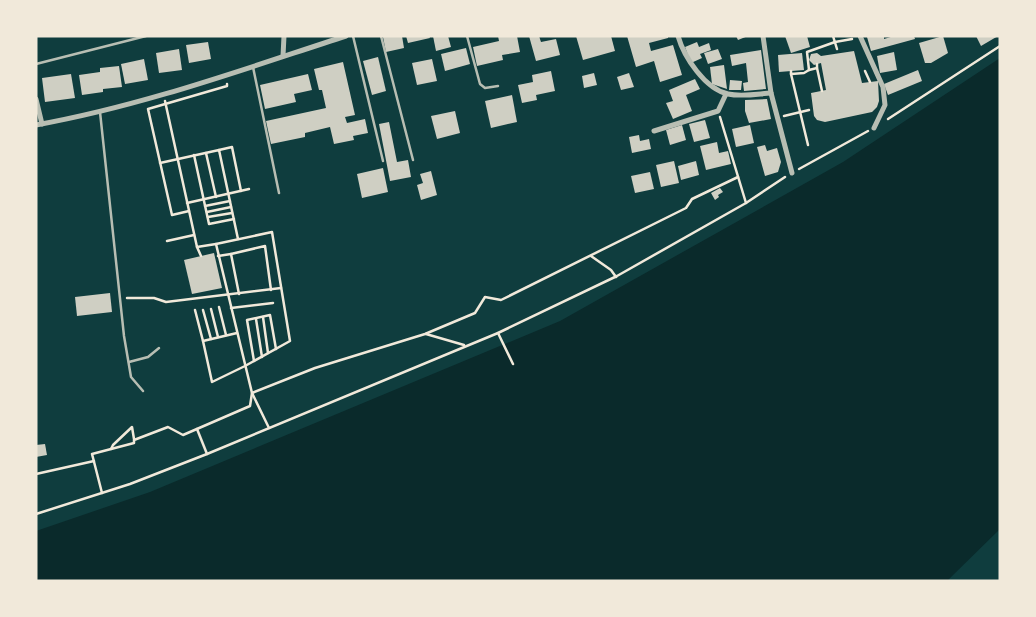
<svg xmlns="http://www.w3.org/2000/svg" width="1036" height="617" font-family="'Exo 2',sans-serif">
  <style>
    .water { fill: #0a2a2b }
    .building { fill: #cfcfc3 }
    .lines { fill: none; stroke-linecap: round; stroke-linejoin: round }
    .path { stroke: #f1e9da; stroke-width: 2.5 }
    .service { stroke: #b8beb3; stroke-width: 2.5 }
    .minor { stroke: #b8beb3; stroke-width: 5 }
  </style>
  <rect width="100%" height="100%" fill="#0f3d3e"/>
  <polygon class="water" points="1000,58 1000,529 947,581 36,581 36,531 150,492 560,321 843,162"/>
  <g class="building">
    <polygon points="402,36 404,48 386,52 383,37"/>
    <polygon points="406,36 429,36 430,38 408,43"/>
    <polygon points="433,36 448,36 451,47 436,51"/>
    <polygon points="498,36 517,36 520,52 502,55 503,60 477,66 473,47 499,41"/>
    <polygon points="529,36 539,36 541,42 556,39 560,55 536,61"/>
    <polygon points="576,36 611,36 615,51 583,60"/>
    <polygon points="627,36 668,36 668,38 649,43 651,51 673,45 682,75 660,82 654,61 636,67"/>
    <polygon points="736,36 748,36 738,40"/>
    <polygon points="785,36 807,36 810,47 791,53"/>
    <polygon points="884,36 884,39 894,36 914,36 915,39 871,51 867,37"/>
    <polygon points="943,36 948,53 931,63 925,63 919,43"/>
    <polygon points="976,36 998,36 981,46"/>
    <polygon points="208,42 211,59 189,63 186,45"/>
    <polygon points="697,42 699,47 709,43 711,50 700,54 702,58 691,63 685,47"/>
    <polygon points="466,48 470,64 445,71 441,54"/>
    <polygon points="179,49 182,70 159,73 156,53"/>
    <polygon points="718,49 722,59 708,64 704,53"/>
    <polygon points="761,50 766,89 744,91 743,83 748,82 746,63 732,66 730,55"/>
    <polygon points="854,51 862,83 878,81 879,101 877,107 872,112 825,122 817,120 814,116 811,93 826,90 821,63 814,65 809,60 811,54 817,53 821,56"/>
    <polygon points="894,52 897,70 880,73 877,56"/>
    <polygon points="802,53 804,70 779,72 778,55"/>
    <polygon points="378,57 386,91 372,95 363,61"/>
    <polygon points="144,59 148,80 125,84 121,64"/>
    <polygon points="432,59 437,81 417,85 412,63"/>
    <polygon points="343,62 355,115 345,117 347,123 365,119 368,133 353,136 354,140 334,144 330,127 305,133 305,137 271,144 266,121 326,108 322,90 319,90 314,69"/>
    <polygon points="724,65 727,89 712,84 710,67"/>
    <polygon points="119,66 122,87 103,89 103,92 82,95 79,75 100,72 100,68"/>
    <polygon points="918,70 922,81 888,95 884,84"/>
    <polygon points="551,71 555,91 536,95 537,100 522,103 518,85 533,82 532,75"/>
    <polygon points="594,73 597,85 584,88 582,76"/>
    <polygon points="629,73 634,87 621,90 617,77"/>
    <polygon points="71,74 75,98 45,102 42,78"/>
    <polygon points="308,74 312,90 294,94 296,102 265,109 260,85"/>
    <polygon points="695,79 700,89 686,95 692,111 673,119 666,103 673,101 669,90"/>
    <polygon points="730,80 742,81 741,90 729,90"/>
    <polygon points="512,95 517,122 491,128 485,101"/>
    <polygon points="767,99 771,119 749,123 745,111 745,100"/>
    <polygon points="455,111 460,133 437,139 431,116"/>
    <polygon points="705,120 710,138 694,142 689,124"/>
    <polygon points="389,122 397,162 408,160 411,177 390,181 379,124"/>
    <polygon points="682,125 686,140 670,145 666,130"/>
    <polygon points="750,125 754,143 736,147 732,129"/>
    <polygon points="639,135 640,141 649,139 651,149 632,153 629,137"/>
    <polygon points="717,142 719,153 728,151 731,164 706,170 700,146"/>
    <polygon points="765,145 767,151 777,148 781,162 778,172 765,176 757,147"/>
    <polygon points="674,161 679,183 661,187 656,165"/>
    <polygon points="696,161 699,175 681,180 678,166"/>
    <polygon points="383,168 388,192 362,198 357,174"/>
    <polygon points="431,171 437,195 421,200 417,185 423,183 420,174"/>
    <polygon points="650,172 654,189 635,193 631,176"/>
    <polygon points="720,188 723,192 718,195 719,197 715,200 711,193"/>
    <polygon points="214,253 222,288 192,294 184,260"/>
    <polygon points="110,293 112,312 77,316 75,297"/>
    <polygon points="45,444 47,455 36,457 36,445"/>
  </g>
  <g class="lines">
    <g class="path">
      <polyline points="833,36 837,49"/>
      <polyline points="817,64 817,68 809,70 807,52 835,42 852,39"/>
      <polyline points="817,68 822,91"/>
      <polyline points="791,71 791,74 804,73 809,70"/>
      <polyline points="865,71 870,82"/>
      <polyline points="791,74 808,145"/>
      <polyline points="784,116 809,110"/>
      <polyline points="720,117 746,203"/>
      <polyline points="888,119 1000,46"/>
      <polyline points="219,150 232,147 241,191"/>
      <polyline points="206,153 216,197"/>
      <polyline points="194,155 209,224 234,219"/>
      <polyline points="160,163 219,150 238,239"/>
      <polyline points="799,169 868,131"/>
      <polyline points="187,203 249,189"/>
      <polyline points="205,206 230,201"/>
      <polyline points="189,211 172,215 148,109 227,86 227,84"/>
      <polyline points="207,212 231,207"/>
      <polyline points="208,217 232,213"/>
      <polyline points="167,241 194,235"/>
      <polyline points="216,244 272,232 290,341 245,366 212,382 203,341 237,333"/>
      <polyline points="197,247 201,256"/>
      <polyline points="218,256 231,254"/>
      <polyline points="591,256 611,270 616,277"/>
      <polyline points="239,294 231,254 265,246 271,290"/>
      <polyline points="127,298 154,298 166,302 281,288"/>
      <polyline points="219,307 226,335"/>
      <polyline points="231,308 273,303"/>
      <polyline points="211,309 218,337"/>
      <polyline points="195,310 203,341"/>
      <polyline points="203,310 211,339"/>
      <polyline points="263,317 268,353"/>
      <polyline points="256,319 262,357"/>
      <polyline points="498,333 513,364"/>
      <polyline points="426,334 464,345"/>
      <polyline points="254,361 247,320 270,315 276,349"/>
      <polyline points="269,428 252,393 315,368 425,334 475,313 485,297 501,300 686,208 692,199 738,177"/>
      <polyline points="197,429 207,454"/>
      <polyline points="111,449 113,445 132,427 134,439"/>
      <polyline points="36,474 94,461"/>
      <polyline points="102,493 92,454 134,443 134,440 168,427 183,435 250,406 252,393 216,244 197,247 165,101"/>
      <polyline points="36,514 130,484 207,454 498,333 617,276 746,203 785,177"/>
    </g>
    <g class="service">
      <polyline points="353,36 383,161"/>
      <polyline points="381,36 413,160"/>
      <polyline points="467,36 480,84 485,88 498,86"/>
      <polyline points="36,64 146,36"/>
      <polyline points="253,67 279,193"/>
      <polyline points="100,112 124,336 131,377 143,391"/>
      <polyline points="129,362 148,357 159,348"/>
    </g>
    <g class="minor">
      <path d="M678,36c6,21 27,53 50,58 14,3 29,0 43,-1"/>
      <polyline points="763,36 771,93 792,173"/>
      <polyline points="860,36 883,87 885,105 874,128"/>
      <polyline points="283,56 284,36"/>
      <polyline points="36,99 42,124"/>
      <path d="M36,125c106,-19 208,-56 310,-89"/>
      <polyline points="654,131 718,111 726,94"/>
    </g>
  </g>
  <rect width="1036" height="617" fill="none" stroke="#f1e9da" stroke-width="75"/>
</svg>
